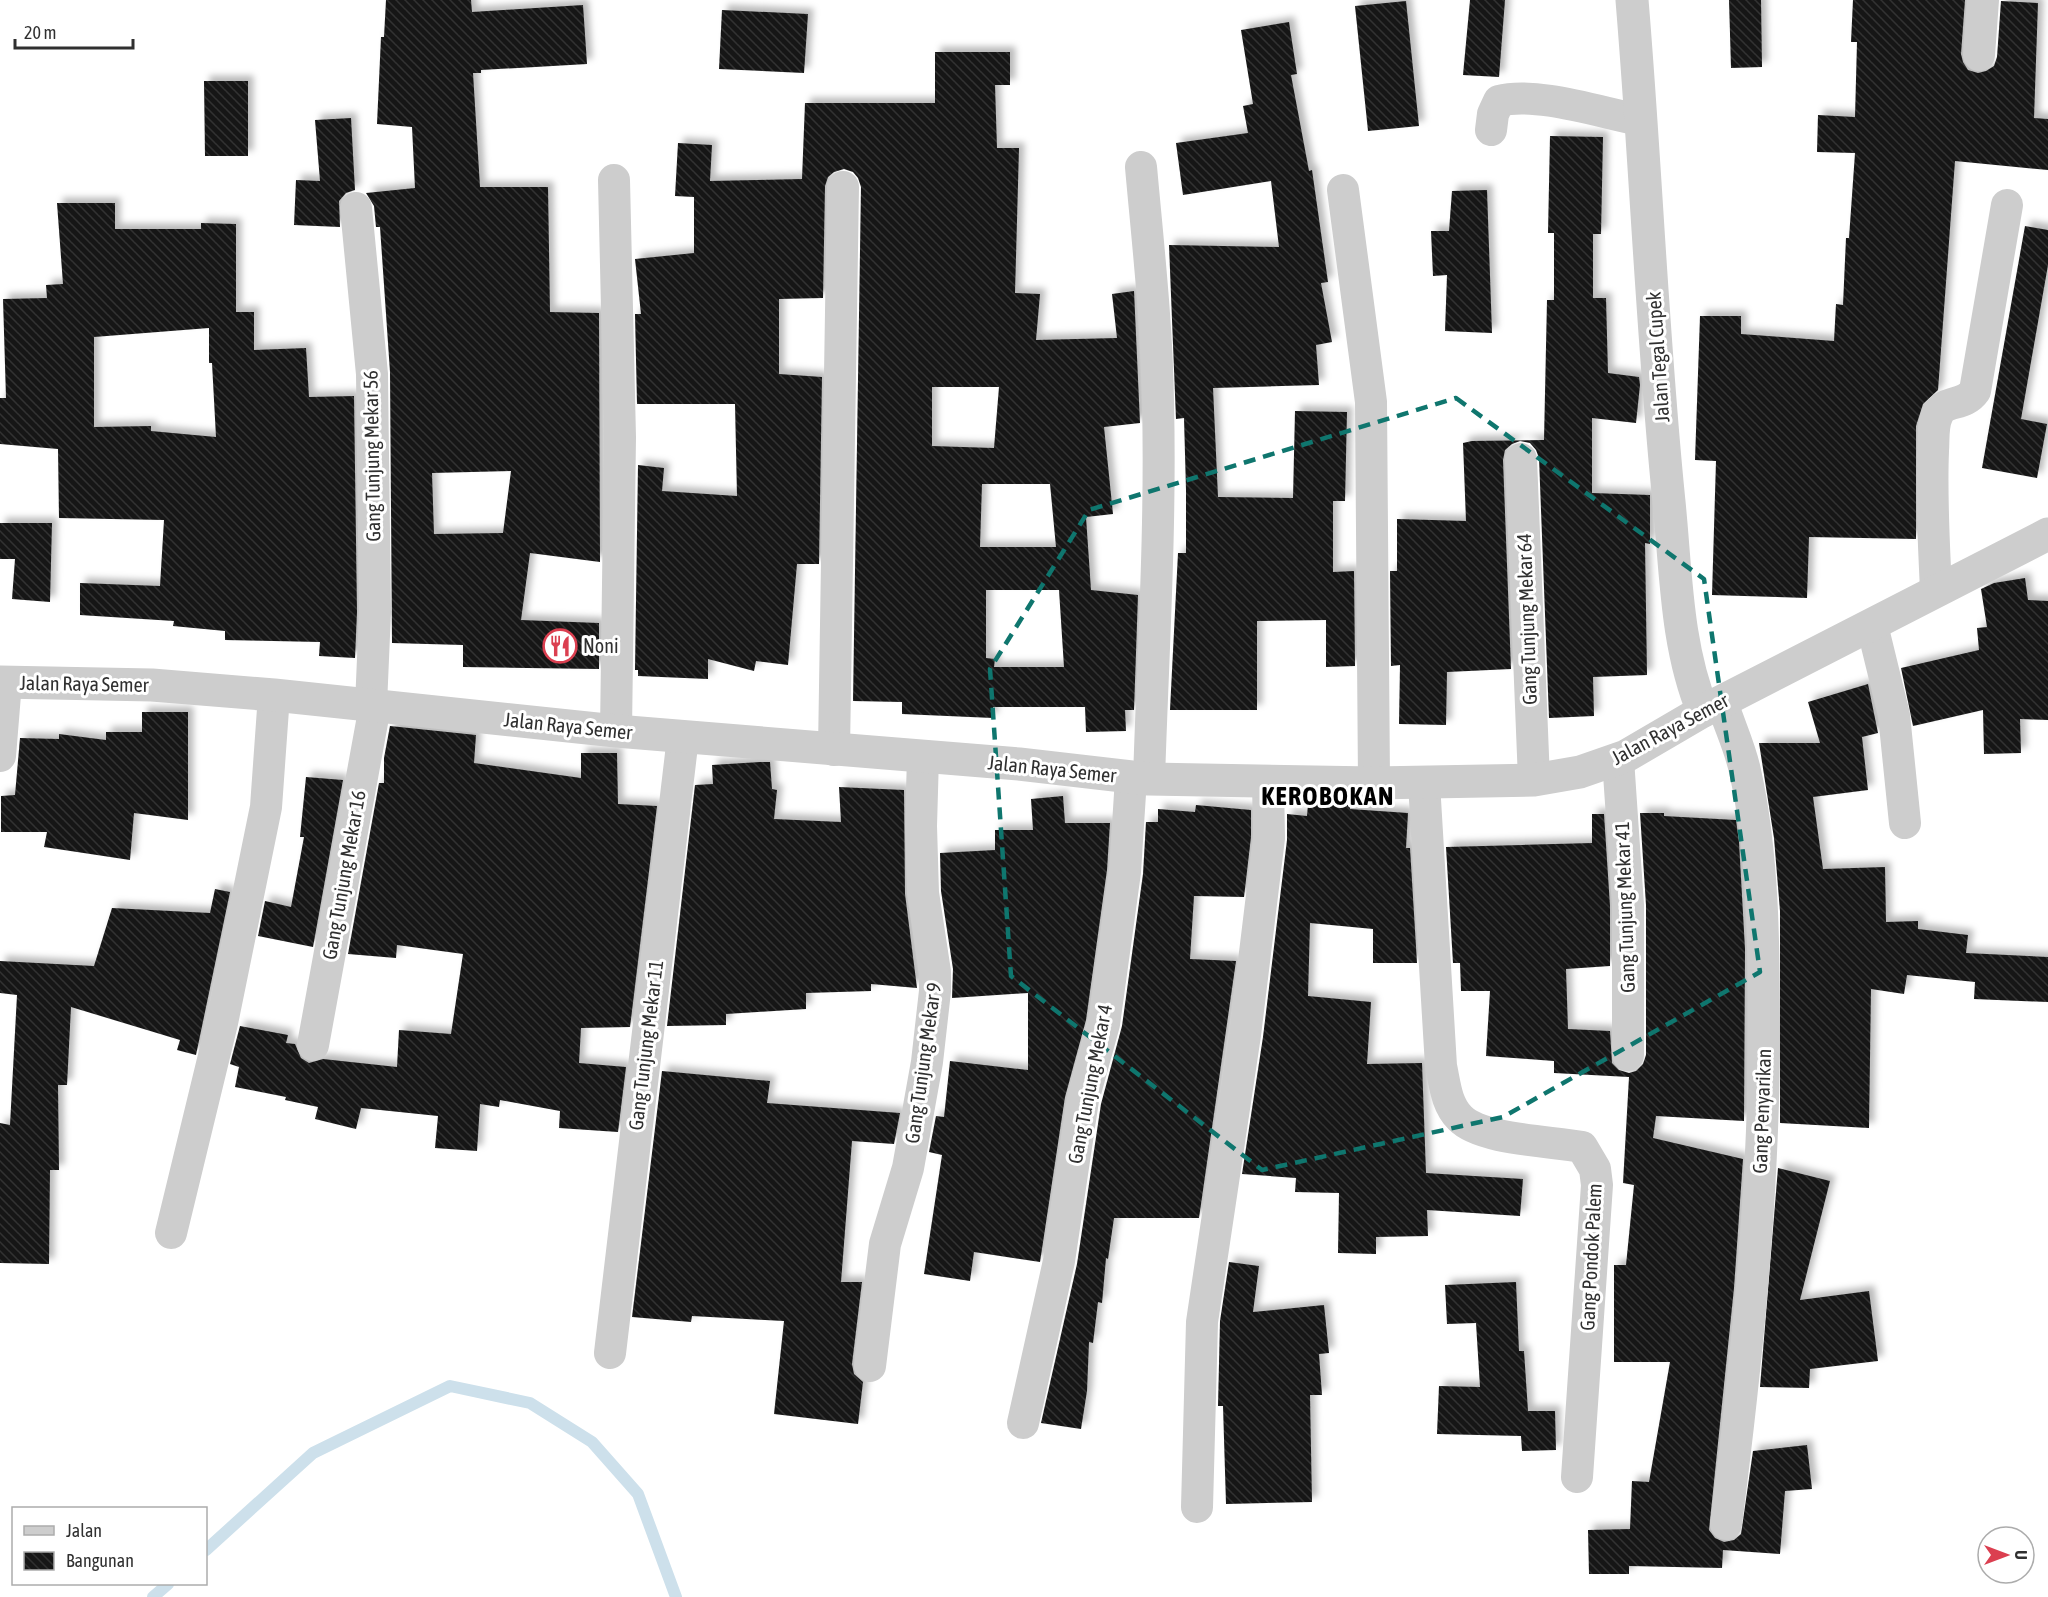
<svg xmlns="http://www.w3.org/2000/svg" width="2048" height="1597" font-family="'Asap Condensed',sans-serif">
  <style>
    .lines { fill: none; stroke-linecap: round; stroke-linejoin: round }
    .stream { stroke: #cde0eb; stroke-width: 12 }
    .building { fill: url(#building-back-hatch); fill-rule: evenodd; filter: url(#shadow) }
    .minor { stroke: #cdcdcd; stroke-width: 32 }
    .tertiary { stroke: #cdcdcd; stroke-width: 33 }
    .marked { fill: none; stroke: #0f766e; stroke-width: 4.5; stroke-dasharray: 12 8; stroke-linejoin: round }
    .labels { text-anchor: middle; stroke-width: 6; stroke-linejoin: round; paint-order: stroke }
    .street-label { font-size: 20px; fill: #303030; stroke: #fff }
    .poi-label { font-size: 20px; fill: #303030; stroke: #fff; text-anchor: start }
    .district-label { font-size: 26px; font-weight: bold; letter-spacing: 1.5px; fill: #000; stroke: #fff }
  </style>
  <defs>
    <pattern id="building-back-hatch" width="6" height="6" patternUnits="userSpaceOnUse" patternTransform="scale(1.5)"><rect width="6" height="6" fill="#171717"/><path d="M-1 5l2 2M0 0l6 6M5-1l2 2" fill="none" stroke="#303030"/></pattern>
    <filter id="shadow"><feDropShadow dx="5.5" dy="-5.5" stdDeviation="3" flood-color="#0004"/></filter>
  </defs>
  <rect width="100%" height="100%" fill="#fff"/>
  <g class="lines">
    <g class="stream">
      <polyline points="206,1550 313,1453 450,1386 530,1403 592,1442 638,1494 676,1597"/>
      <polyline points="153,1597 168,1584"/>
    </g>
  </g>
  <g class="building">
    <path d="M386,0h85l1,12 111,-7 4,59 -106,6v3h-8l7,114h68l2,125 49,1 1,249 -70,-9 -9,67 78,3v46l-136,-2v-22l-71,-2 -2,-271 -10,-145h-4l-2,-21 -8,-13 49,-5 -3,-61 -35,-3 4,-87h3zM511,471l-8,62 -69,1 -2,-61z"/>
    <polygon points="1470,0 1505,0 1499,77 1463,75"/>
    <polygon points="1729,0 1761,0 1762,67 1731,68"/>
    <polygon points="1853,0 1965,0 1961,54 1963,62 1968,70 1978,73 1986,71 1994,66 1997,57 2001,1 2038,3 2034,118 2048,119 2048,170 1955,161 1938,390 1923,404 1916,426 1916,539 1809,537 1807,598 1712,595 1716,461 1695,460 1700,316 1741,316 1741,334 1834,341 1836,304 1843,305 1846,238 1849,238 1855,153 1817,152 1818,115 1855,117 1857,42 1851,42"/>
    <polygon points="1406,1 1419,126 1368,131 1355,6"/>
    <polygon points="722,10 808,14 804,73 719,69"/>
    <polygon points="1289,22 1297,74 1291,75 1309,171 1312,170 1328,282 1321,283 1332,342 1316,345 1319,385 1213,388 1218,497 1293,498 1295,411 1347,412 1345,501 1333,501 1333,572 1354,571 1355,666 1326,667 1326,620 1257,621 1257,710 1170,710 1178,553 1186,553 1186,490 1184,418 1176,419 1169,245 1279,247 1271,181 1183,195 1176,143 1248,133 1243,106 1253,104 1241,30"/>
    <path d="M935,52h75v33h-15l2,63h22l-4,145 25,1 -4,46 81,-2 -5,-44 22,-3 6,132 -36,4 9,87 -27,3 5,73 47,5 -4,115h-9l1,21 -40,1 -1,-25h-92v11l-91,-4v-12l-49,-1 8,-514 -3,-9 -5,-6 -9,-3 -10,3 -6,5 -3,9 -2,112 -44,1v75l43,3 -3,187h-22l-9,101 -32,-4 -2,10 -46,-12v20l-70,-3v-6h-3l3,-205 26,3 -2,23 75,5 -2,-92h-98l-2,-90h6l-6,-55 59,-6v-56l-19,-1 3,-53 34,2 -2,36 92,-2 3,-76h130zM932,387h67l-5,61 -62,-2zM982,484h68l6,63h-76zM986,590h73l5,77h-70l1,-8 -9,-1z"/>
    <polygon points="204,81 248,81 248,156 205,156"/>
    <polygon points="351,118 355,190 346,193 339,201 340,227 294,225 296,180 320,181 315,120"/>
    <polygon points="1550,136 1603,137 1601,234 1593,234 1593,298 1606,298 1608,373 1639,377 1640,385 1636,423 1592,418 1592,493 1650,495 1650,544 1645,543 1647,675 1593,677 1594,716 1549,718 1539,458 1536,450 1530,443 1520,441 1512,444 1505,450 1503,460 1511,669 1447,672 1446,725 1399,724 1400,665 1391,666 1390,571 1397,571 1397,519 1466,521 1463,443 1472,441 1544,440 1547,300 1554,300 1554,233 1548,233"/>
    <polygon points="1487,190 1492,333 1445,331 1447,275 1433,276 1431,231 1449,231 1452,191"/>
    <path d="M57,203h58v26h86v-6l35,1v88h18v38l52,-2 3,49 45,-1 3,216 -2,46 -36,-2 1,-14 -95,-2v-9l-52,-5 1,-5 -94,-6v-32l80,3 4,-66 -105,-2 -1,-69 -58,-5v-46h6l-3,-99 44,-1 -1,-13 17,-1zM209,328v35h3l4,74 -65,-6v-5l-57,1v-90z"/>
    <polygon points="2025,226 2048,230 2048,265 2021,419 2047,424 2037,478 1982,468"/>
    <polygon points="0,523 52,523 50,602 12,599 15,559 0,559"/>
    <polygon points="2025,578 2028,600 2048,601 2048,720 2020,719 2021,753 1984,754 1983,710 1913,726 1901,668 1979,650 1977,628 1987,627 1981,589 1994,583"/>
    <polygon points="1868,684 1878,733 1862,737 1868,790 1813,797 1823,869 1885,867 1886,922 1918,921 1918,929 1968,935 1966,953 2048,957 2048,1002 1974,999 1975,982 1907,975 1904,994 1871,989 1869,1128 1780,1123 1780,911 1774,838 1759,743 1820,743 1808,702"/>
    <polygon points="142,712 188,712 188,820 134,813 130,860 44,847 47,832 1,832 1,796 15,795 20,738 59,739 59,734 106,740 106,732 142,732"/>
    <polygon points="390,726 476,735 474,763 581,778 581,753 617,753 618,804 657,806 630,1027 581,1028 579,1063 626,1067 618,1132 559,1128 560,1111 500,1100 499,1107 480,1104 477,1151 435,1148 438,1116 361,1108 356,1129 315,1119 318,1107 285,1100 286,1097 235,1087 239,1067 230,1064 240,1026 288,1035 286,1043 295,1044 301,1058 309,1063 323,1059 397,1067 399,1030 451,1034 463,954 397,945 396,958 348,954 379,783 384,783 384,758"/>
    <polygon points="760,762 770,762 772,789 777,790 774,819 841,822 839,787 904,790 905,894 917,988 871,984 871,991 806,993 806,1009 726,1014 726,1025 667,1026 695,785 713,784 712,765"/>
    <polygon points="306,777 343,780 313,947 258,936 265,901 291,907 304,837 300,837"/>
    <polygon points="1063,796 1065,823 1110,823 1107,870 1086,1020 1065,1097 1040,1262 974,1252 970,1281 924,1274 942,1155 929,1152 936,1116 944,1117 950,1061 1028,1070 1028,993 952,998 953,969 941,891 940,853 995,850 995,830 1033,830 1031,799"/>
    <polygon points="1308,804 1350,805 1350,809 1408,813 1406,848 1410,848 1417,963 1373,963 1373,929 1310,923 1308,996 1371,1002 1367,1064 1422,1063 1426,1173 1523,1179 1520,1216 1427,1210 1428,1236 1376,1237 1376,1254 1338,1253 1339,1193 1295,1192 1296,1178 1242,1174 1263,1037 1287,840 1287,814 1307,816"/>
    <polygon points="1196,805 1251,810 1251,837 1244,897 1194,896 1190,959 1236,961 1199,1218 1114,1218 1108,1259 1106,1258 1102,1303 1098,1302 1093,1343 1089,1342 1087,1391 1081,1429 1041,1423 1077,1264 1101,1104 1122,1026 1143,874 1146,822 1158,822 1158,809 1195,812"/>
    <polygon points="1640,813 1664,813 1664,816 1736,820 1739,842 1745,949 1744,1121 1656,1116 1653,1138 1743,1159 1734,1288 1709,1530 1715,1538 1724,1542 1734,1540 1741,1534 1753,1451 1807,1445 1812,1489 1785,1491 1780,1554 1723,1550 1722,1568 1629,1566 1629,1574 1589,1574 1588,1530 1630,1529 1632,1481 1649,1482 1670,1362 1614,1362 1614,1265 1626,1265 1634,1185 1623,1183 1629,1077 1554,1073 1554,1061 1486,1056 1490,991 1461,991 1460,963 1453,963 1446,847 1592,843 1592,814 1604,814 1610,906 1610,966 1566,969 1568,1029 1610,1031 1612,1063 1619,1070 1629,1073 1636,1071 1643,1064 1646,1055 1646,905"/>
    <polygon points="215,889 230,892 196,1055 177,1050 180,1040 71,1007 67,1085 58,1085 59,1170 50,1170 49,1264 0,1263 0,1123 10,1125 17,995 0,993 0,961 94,966 112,908 210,913"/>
    <polygon points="662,1071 770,1081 767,1103 900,1113 894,1144 852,1141 841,1282 862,1282 852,1364 854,1374 863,1382 858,1424 774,1414 784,1321 692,1316 691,1322 632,1317"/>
    <polygon points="1778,1168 1830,1181 1800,1300 1869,1291 1878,1361 1810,1369 1809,1388 1760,1387"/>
    <polygon points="1229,1262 1259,1266 1253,1312 1324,1305 1329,1353 1319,1354 1322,1395 1310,1395 1312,1502 1226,1504 1223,1406 1218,1406 1220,1321"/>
    <polygon points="1516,1282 1519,1351 1524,1351 1528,1411 1555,1411 1556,1450 1522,1451 1521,1436 1437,1434 1439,1386 1480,1387 1476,1323 1447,1324 1445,1285"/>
  </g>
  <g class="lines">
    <g class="minor">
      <polyline points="1979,55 1983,0"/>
      <path d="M1491,130l2,-16 6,-13c37,-10 103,12 141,19"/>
      <path d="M1141,167c7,78 16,157 17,235 3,126 -5,252 -9,377"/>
      <polyline points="614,180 620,437 616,731"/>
      <polyline points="1343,190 1371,402 1374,783"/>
      <polyline points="356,208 372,374 375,612 371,705"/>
      <polyline points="1521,459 1534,780"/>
      <path d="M1936,591c-2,-47 -5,-93 -3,-140 1,-12 -1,-26 5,-37 7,-15 26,-7 37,-23l32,-186"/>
      <polyline points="1872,625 1894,715 1905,823"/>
      <path d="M1722,702c7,23 18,45 23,69 20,89 19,192 19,284 -2,157 -18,313 -38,469"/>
      <polyline points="834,750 843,187"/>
      <polyline points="0,756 6,682"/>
      <polyline points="1618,759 1628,905 1628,1055"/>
      <path d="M1424,783l17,283c4,18 5,38 19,52 21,22 92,23 122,29l13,22 2,16 -20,292"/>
      <polyline points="313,1045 375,706"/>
      <polyline points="171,1233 222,1023 266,807 274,695"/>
      <polyline points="610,1353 683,737"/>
      <polyline points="870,1366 885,1244 908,1168 927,1062 935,991 935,972 923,893 921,826 923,757"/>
      <polyline points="1023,1423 1059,1261 1083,1100 1104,1024 1125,872 1131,778"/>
      <polyline points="1197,1507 1202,1322 1245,1035 1269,838 1268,781"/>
    </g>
    <g class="tertiary">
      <path d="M1632,0c14,167 20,335 37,502 7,69 7,144 34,209"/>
      <polyline points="0,682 152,685 274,695 616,731 1019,764 1149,779 1374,783 1534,780 1580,772 1626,756 1703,711 2048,534"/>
    </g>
  </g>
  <path class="marked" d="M1456,398l248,181 56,393 -257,145 -241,53 -251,-194 -21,-307 99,-159z"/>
  <defs>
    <g id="restaurant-ring" transform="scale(1.725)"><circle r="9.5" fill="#fff" stroke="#db3f50" stroke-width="1.5"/><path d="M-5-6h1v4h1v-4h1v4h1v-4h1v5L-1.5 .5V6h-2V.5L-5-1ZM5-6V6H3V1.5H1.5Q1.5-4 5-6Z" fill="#db3f50"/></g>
  </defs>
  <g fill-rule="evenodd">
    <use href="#restaurant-ring" x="560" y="646"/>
  </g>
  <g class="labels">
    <g class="street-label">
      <text transform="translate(1658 357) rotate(-94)" y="7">Jalan Tegal Cupek</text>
      <text transform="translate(372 456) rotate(-91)" y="7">Gang Tunjung Mekar 56</text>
      <text transform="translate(1527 619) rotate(-92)" y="7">Gang Tunjung Mekar 64</text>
      <text transform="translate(84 684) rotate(1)" y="7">Jalan Raya Semer</text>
      <text transform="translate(568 726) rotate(6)" y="7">Jalan Raya Semer</text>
      <text transform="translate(1670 729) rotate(-28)" y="7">Jalan Raya Semer</text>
      <text transform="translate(1052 769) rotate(6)" y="7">Jalan Raya Semer</text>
      <text transform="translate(344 875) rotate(-80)" y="7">Gang Tunjung Mekar 16</text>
      <text transform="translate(1625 907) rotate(-92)" y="7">Gang Tunjung Mekar 41</text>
      <text transform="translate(646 1045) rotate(-83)" y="7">Gang Tunjung Mekar 11</text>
      <text transform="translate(923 1063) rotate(-82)" y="7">Gang Tunjung Mekar 9</text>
      <text transform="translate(1090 1084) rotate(-79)" y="7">Gang Tunjung Mekar 4</text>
      <text transform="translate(1762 1111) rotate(-88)" y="7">Gang Penyarikan</text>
      <text transform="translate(1591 1257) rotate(-87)" y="7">Gang Pondok Palem</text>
    </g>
    <g class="poi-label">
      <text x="583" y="653">Noni</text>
    </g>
    <g class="district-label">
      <text x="1328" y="805">KEROBOKAN</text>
    </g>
  </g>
  <rect x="12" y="1507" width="195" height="78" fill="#ffffff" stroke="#acacac" stroke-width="1.5"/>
  <rect x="24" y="1526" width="30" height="9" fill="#cdcdcd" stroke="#acacac" stroke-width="1.5"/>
  <text x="66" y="1537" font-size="18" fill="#303030">Jalan</text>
  <rect x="24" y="1552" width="30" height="18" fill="url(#building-back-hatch)" stroke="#acacac" stroke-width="1.5"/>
  <text x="66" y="1567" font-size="18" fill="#303030">Bangunan</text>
  <g transform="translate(2006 1555) rotate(90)"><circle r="28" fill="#ffffff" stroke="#acacac" stroke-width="1.5"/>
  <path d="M0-4.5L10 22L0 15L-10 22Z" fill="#db3f50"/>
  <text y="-9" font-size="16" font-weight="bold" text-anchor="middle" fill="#303030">U</text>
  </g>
  <path d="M15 39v9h118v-9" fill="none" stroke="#303030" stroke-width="3"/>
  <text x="24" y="39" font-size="18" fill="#303030" stroke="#ffffff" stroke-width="4.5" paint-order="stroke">20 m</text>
</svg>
